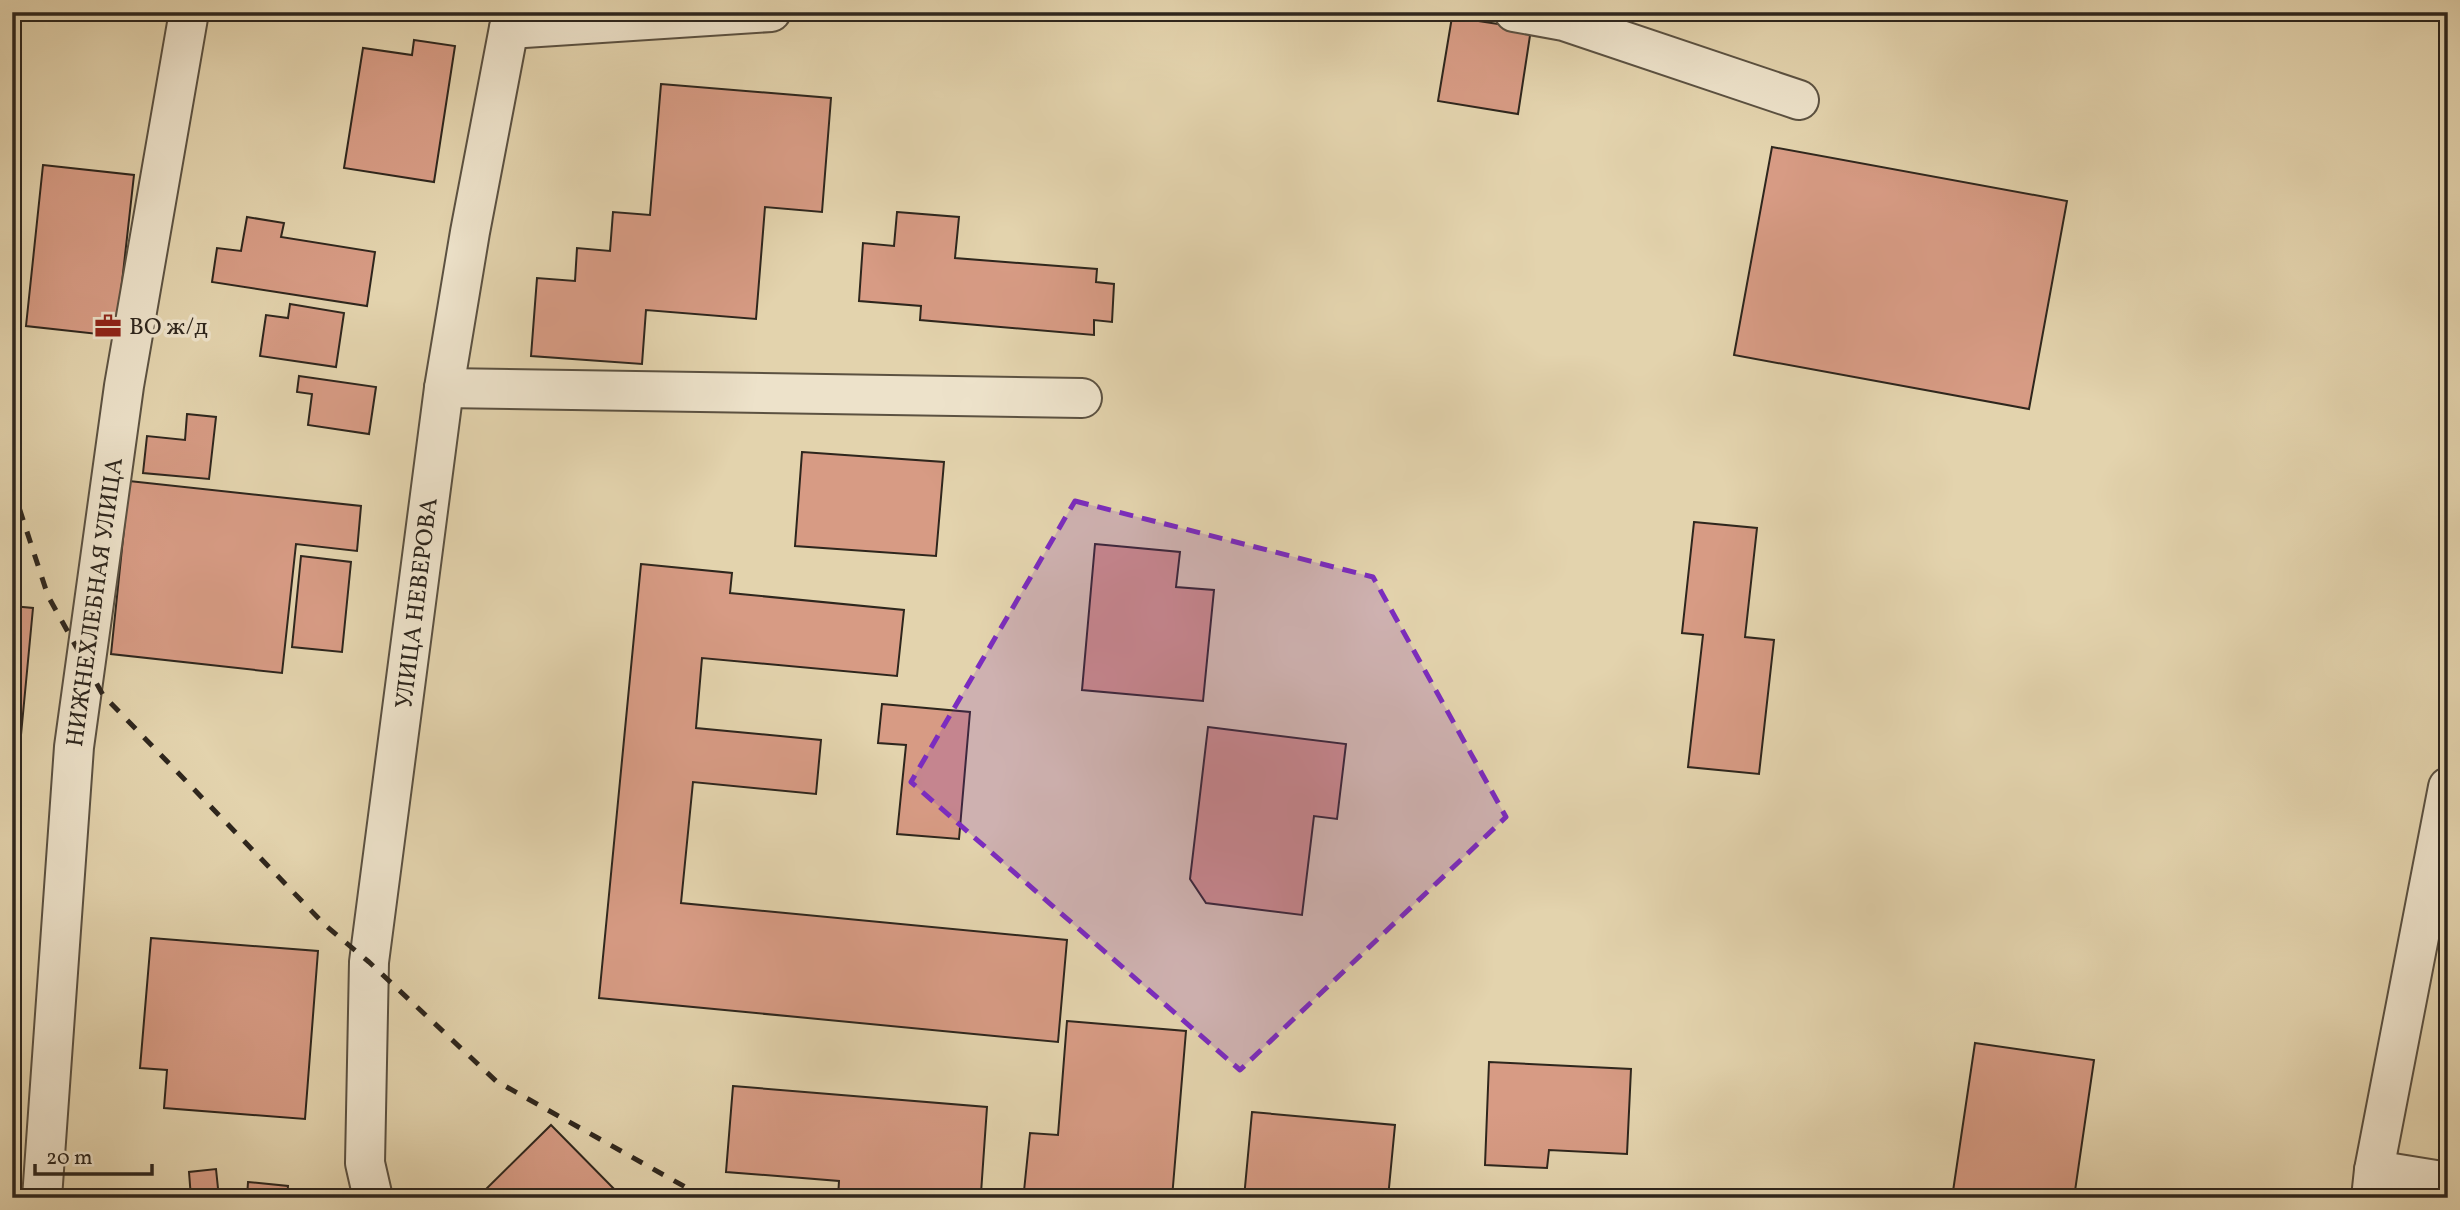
<svg xmlns="http://www.w3.org/2000/svg" width="2460" height="1210" font-family="Vollkorn,serif">
  <style>
    .building { fill: #d79b84; stroke: #2e261d; stroke-width: 2 }
    .lines { fill: none; stroke-linecap: round; stroke-linejoin: round }
    .minor-casing { stroke: #5b5141; stroke-width: 42 }
    .minor { stroke: #ede2ca; stroke-width: 38 }
    .rail { stroke: #2e261d; stroke-width: 5; stroke-dasharray: 12 12; stroke-linecap: butt }
    .marked { fill: #7b2cbf; fill-opacity: 0.2; stroke: #7b2cbf; stroke-width: 5; stroke-dasharray: 14 9; stroke-linejoin: round }
    .labels { text-anchor: middle; stroke-width: 7; stroke-linejoin: round; paint-order: stroke }
    .poi-label { font-size: 24px; fill: #2e261d; stroke: #ede2ca; text-anchor: start }
    .street-label { font-size: 24px; fill: #2e261d; stroke: #ede2ca }
  </style>
  <rect width="100%" height="100%" fill="#e3d3ad"/>
  <filter id="stains"><feTurbulence type="fractalNoise" baseFrequency=".00286" numOctaves="4"/><feColorMatrix values="0 0 0 0 .2 0 0 0 0 .09 0 0 0 0 .02 0 0 0 .5 -.17"/></filter>
  <radialGradient id="worn" r=".72"><stop offset=".6" stop-color="#630" stop-opacity="0"/><stop offset="1" stop-color="#630" stop-opacity=".3"/></radialGradient>
  <g class="building">
    <polygon points="1452,17 1531,29 1518,114 1438,101"/>
    <polygon points="414,40 455,46 434,182 344,168 363,48 412,55"/>
    <polygon points="661,84 831,98 822,212 765,207 756,319 646,310 642,364 531,356 537,278 575,281 577,248 610,251 613,212 650,215"/>
    <polygon points="1772,147 2067,201 2029,409 1734,355"/>
    <polygon points="43,165 134,175 116,336 26,326"/>
    <polygon points="897,212 959,217 955,258 1097,269 1096,282 1114,284 1112,322 1094,320 1094,335 920,320 921,306 859,301 863,243 894,246"/>
    <polygon points="247,217 284,223 281,237 375,252 367,306 212,282 217,248 241,251"/>
    <polygon points="290,304 344,313 336,367 260,356 266,315 288,318"/>
    <polygon points="299,376 376,387 369,434 308,425 312,394 297,392"/>
    <polygon points="187,414 216,417 209,479 143,473 147,436 185,440"/>
    <polygon points="802,452 944,462 936,556 795,546"/>
    <polygon points="129,481 361,506 357,551 296,544 282,673 111,654"/>
    <polygon points="1694,522 1757,528 1745,637 1774,640 1759,774 1688,767 1703,635 1682,633"/>
    <polygon points="1095,544 1180,552 1176,587 1214,590 1203,701 1082,690"/>
    <polygon points="301,556 351,562 342,652 292,647"/>
    <polygon points="641,564 732,573 730,593 904,610 897,676 702,658 696,728 821,740 816,794 693,782 681,903 1067,940 1058,1042 599,998"/>
    <polygon points="12,606 33,608 12,830"/>
    <polygon points="882,704 970,712 959,839 897,834 906,745 878,743"/>
    <polygon points="1208,727 1346,744 1337,819 1314,816 1302,915 1206,903 1190,879"/>
    <polygon points="151,938 318,951 305,1119 164,1108 167,1070 140,1068"/>
    <polygon points="1067,1021 1186,1031 1172,1198 1102,1198 1024,1191 1030,1133 1058,1135"/>
    <polygon points="1975,1043 2094,1060 2074,1198 1952,1198"/>
    <polygon points="1489,1062 1631,1069 1627,1154 1549,1150 1547,1168 1485,1165"/>
    <polygon points="733,1086 987,1107 981,1193 963,1191 963,1198 838,1198 839,1181 726,1172"/>
    <polygon points="1252,1112 1395,1125 1388,1198 1244,1198"/>
    <polygon points="551,1125 623,1198 477,1198"/>
    <polygon points="216,1169 219,1198 191,1198 189,1172"/>
    <polygon points="248,1182 288,1186 287,1198 247,1198"/>
  </g>
  <g class="lines">
    <g class="minor-casing">
      <g id="minor">
        <polyline points="1514,12 1564,21 1799,100"/>
        <polyline points="509,29 771,12"/>
        <polyline points="444,388 1082,398"/>
        <polyline points="2374,1170 2448,1182"/>
        <polyline points="42,1198 74,747 124,386 189,12"/>
        <polyline points="373,1198 365,1163 369,962 444,388 470,232 512,12"/>
        <polyline points="2371,1198 2374,1170 2448,787"/>
      </g>
    </g>
    <use href="#minor" class="minor"/>
    <polyline class="rail" points="12,486 48,596 103,695 325,925 369,962 496,1081 705,1198"/>
  </g>
  <path class="marked" d="M1075,501l298,76 133,240 -266,253 -329,-288z"/>
  <defs>
    <g id="office-bare" transform="scale(2.1)"><path d="M-6-3h4V-5.5h4V-3h4V5H-6ZM-1-4.5V-3h2v-1.5ZM-6 0V1H6V0Z" fill="#8f2418" stroke="#ede2ca" stroke-width="2.5" paint-order="stroke"/></g>
  </defs>
  <g fill-rule="evenodd">
    <use href="#office-bare" x="108" y="326"/>
  </g>
  <g class="labels">
    <g class="poi-label">
      <text x="129" y="334">ВО ж/д</text>
    </g>
    <g class="street-label">
      <text transform="translate(94 602) rotate(-82)" y="8">НИЖНЕХЛЕБНАЯ УЛИЦА</text>
      <text transform="translate(416 603) rotate(-83)" y="8">УЛИЦА НЕВЕРОВА</text>
    </g>
  </g>
  <rect width="2460" height="1210" fill="none" stroke="#e3d3ad" stroke-width="42"/>
  <rect x="14" y="14" width="2432" height="1182" fill="none" stroke="#2e261d" stroke-width="3.5"/>
  <rect x="21" y="21" width="2418" height="1168" fill="none" stroke="#2e261d" stroke-width="2"/>
  <path d="M35 1164v10h117v-10" fill="none" stroke="#2e261d" stroke-width="3.5"/>
  <text x="46" y="1164" font-size="21" fill="#2e261d" stroke="#ede2ca" stroke-width="5" paint-order="stroke">20 m</text>
  <rect width="100%" height="100%" filter="url(#stains)"/>
  <rect width="100%" height="100%" fill="url(#worn)"/>
</svg>
